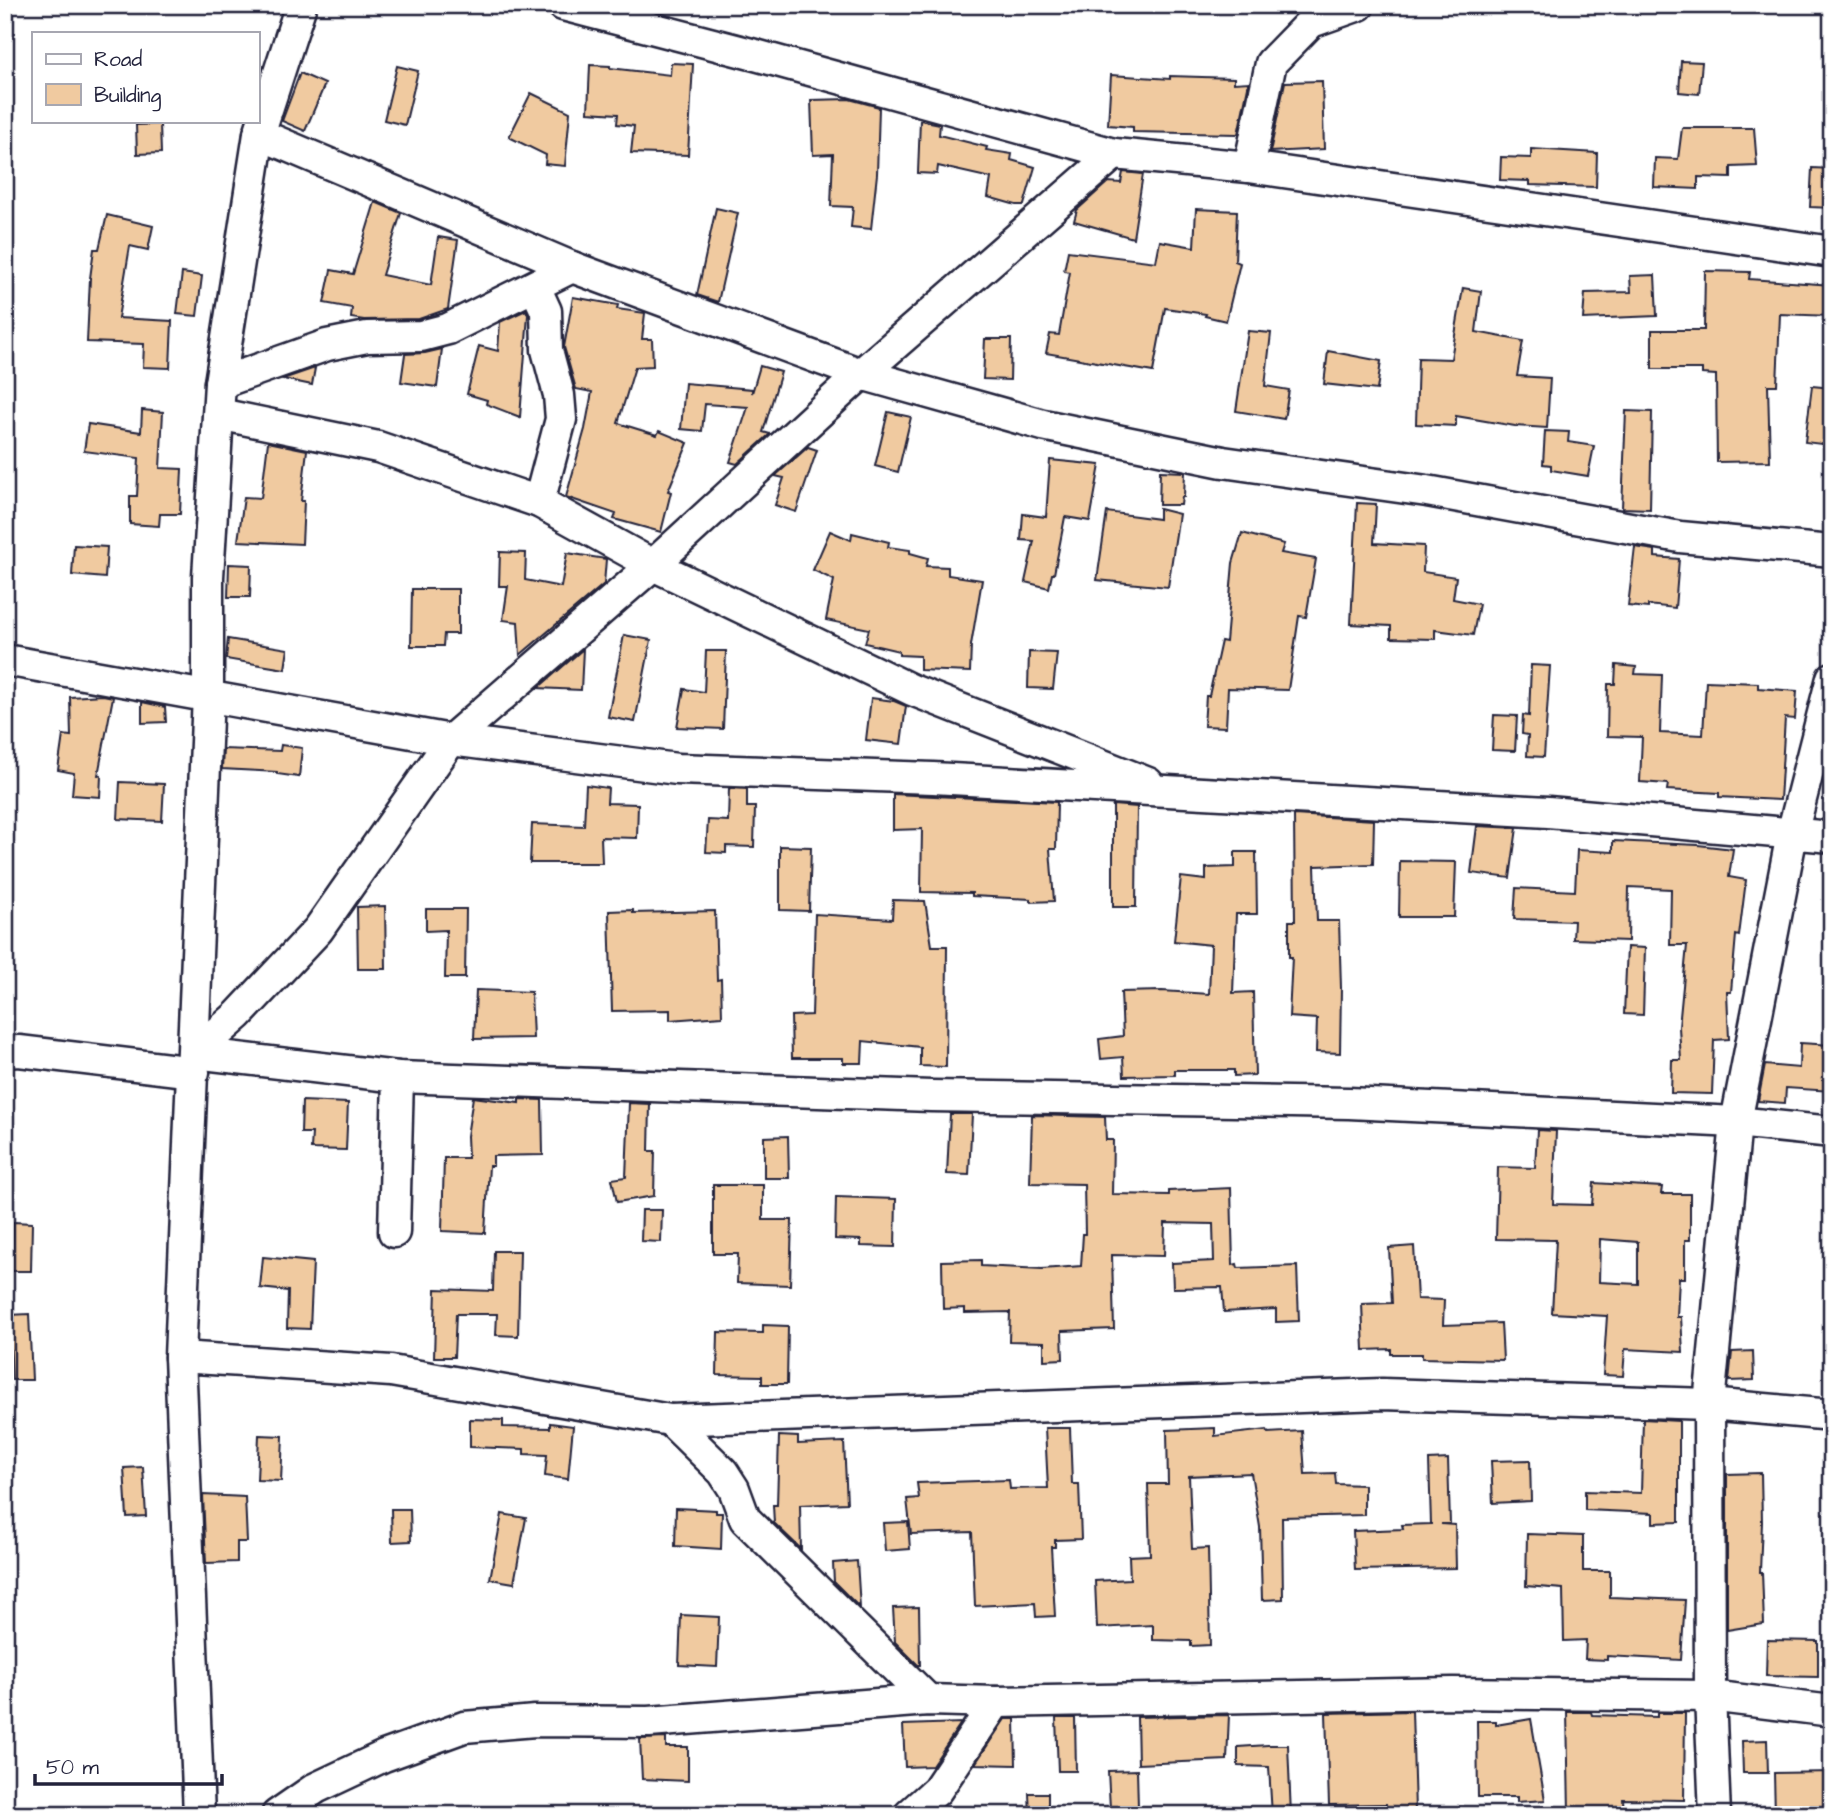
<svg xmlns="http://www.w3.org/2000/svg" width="1837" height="1820" font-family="'Architects Daughter',sans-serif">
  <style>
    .building { fill: #f0caa0; stroke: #22223b; stroke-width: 2; fill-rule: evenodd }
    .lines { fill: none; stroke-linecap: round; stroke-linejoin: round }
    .minor-casing { stroke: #22223b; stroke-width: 35 }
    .minor { stroke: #fff; stroke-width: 30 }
  </style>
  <rect width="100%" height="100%" fill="#fff"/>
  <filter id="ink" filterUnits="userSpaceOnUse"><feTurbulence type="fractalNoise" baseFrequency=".0143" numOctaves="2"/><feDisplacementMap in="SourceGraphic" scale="14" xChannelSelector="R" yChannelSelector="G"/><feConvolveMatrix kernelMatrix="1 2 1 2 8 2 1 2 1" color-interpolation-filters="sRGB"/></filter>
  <g filter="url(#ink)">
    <g class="building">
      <polygon points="1681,61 1702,62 1699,94 1679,92"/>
      <polygon points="671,63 693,64 688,155 631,153 634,126 617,124 618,114 588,112 590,65 610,66 610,68 670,75"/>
      <polygon points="397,66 418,71 405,125 384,120"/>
      <polygon points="300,73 325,84 305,131 282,121"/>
      <polygon points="1111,75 1170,79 1170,76 1234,78 1234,83 1249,82 1238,134 1133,132 1133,127 1108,125"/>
      <polygon points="1322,81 1324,149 1270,152 1285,82"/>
      <polygon points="531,93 570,112 565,166 545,164 546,155 509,137"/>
      <polygon points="849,99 879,107 877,174 871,229 851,227 853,207 831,206 833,154 813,155 811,100"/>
      <polygon points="920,120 940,124 939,135 987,147 986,150 1012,154 1011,160 1035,167 1024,205 1016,205 988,197 991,178 938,166 937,174 918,173"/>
      <polygon points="160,124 161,153 137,154 136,125"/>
      <polygon points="1682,128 1754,128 1757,166 1731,167 1731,178 1698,177 1698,189 1654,187 1655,158 1678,159"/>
      <polygon points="1531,149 1597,153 1596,187 1530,185 1530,181 1500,180 1501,157 1531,158"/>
      <polygon points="1812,168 1832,169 1832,208 1810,207"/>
      <polygon points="1123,172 1143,174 1133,238 1074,221 1077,210 1108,182 1121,183"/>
      <polygon points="375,202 401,213 382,275 431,285 438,237 458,240 448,309 419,319 364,320 351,318 352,308 324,303 331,270 353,274"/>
      <polygon points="716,208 738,213 718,302 697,295"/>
      <polygon points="1196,209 1237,211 1235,261 1240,263 1226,321 1205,316 1206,314 1165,308 1153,372 1046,353 1050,334 1059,335 1070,272 1064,271 1068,251 1156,262 1160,241 1194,247"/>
      <polygon points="107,215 153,226 148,250 130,246 118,318 172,321 170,368 143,367 144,344 87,342 90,278 94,249 99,249"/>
      <polygon points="1705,271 1750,272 1749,279 1832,285 1832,316 1780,314 1777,385 1768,385 1770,461 1717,462 1716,375 1702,374 1702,369 1652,369 1652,330 1704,330"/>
      <polygon points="182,273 202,276 197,316 177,314"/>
      <polygon points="1655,275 1657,316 1583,319 1585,293 1631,292 1630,276"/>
      <polygon points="1463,288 1481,291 1476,332 1523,341 1517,376 1550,378 1547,428 1515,426 1456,416 1456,426 1416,424 1418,358 1451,359"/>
      <polygon points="573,297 618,305 617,309 645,313 642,339 652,339 653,366 635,367 618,423 657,435 659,431 688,443 668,491 671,492 661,532 614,519 616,514 566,497 585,429 592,392 576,389 564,347"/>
      <polygon points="526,310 528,315 520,417 486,404 487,400 467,394 479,346 498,351 500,322"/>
      <polygon points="1248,331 1271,333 1265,386 1289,390 1284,419 1236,411"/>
      <polygon points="985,339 1011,339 1010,380 983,379"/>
      <polygon points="442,349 437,387 401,382 405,354 425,353"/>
      <polygon points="1328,351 1381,361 1377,390 1324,384"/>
      <polygon points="760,366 781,372 763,432 770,434 737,464 730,462 748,407 705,404 702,431 681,429 685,383 752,389 752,393"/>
      <polygon points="315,368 312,385 283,379"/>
      <polygon points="1812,386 1832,388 1832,421 1829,445 1805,442"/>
      <polygon points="142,410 163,412 160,468 182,469 180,514 160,514 159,526 130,524 130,496 137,496 139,458 84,451 88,424 141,432"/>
      <polygon points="1626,411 1652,412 1650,509 1622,508"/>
      <polygon points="888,412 911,417 898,472 875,466"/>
      <polygon points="1545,431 1569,432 1568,442 1594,446 1588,476 1551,470 1551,465 1543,464"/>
      <polygon points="268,442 307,450 301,501 304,501 302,544 238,541 244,497 261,498"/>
      <polygon points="808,447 817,450 796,512 775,505 784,478 775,476"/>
      <polygon points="1050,460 1100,465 1090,521 1065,517 1054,574 1052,574 1049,588 1025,582 1034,541 1021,540 1023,514 1046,517"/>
      <polygon points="1160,471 1185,472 1184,497 1182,497 1181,505 1159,505"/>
      <polygon points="1357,503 1376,504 1374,543 1424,546 1423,572 1456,577 1453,599 1479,604 1473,635 1435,630 1435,639 1391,638 1391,626 1351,624"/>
      <polygon points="1159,509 1179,514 1168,587 1097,580 1107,512 1159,519"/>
      <polygon points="830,531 851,540 852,533 889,542 888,547 910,550 910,553 928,558 926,566 948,567 948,575 982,580 971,645 970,672 920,670 920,656 899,655 899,651 865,643 869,629 826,620 834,580 813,570"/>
      <polygon points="1242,533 1284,544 1281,553 1316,559 1306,617 1299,616 1288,690 1228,688 1226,727 1204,726 1206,696 1209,696 1221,641 1226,642 1233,563"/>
      <polygon points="74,545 107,547 105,578 72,575"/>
      <polygon points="1635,547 1655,550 1655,557 1679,559 1675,608 1648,605 1648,608 1628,606"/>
      <polygon points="500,552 526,553 525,580 561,587 567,553 606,559 604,584 520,655 518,622 503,620 508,586 499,586"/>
      <polygon points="229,564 251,565 250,597 228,597"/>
      <polygon points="412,589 458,589 458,634 444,634 443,646 411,646"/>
      <polygon points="624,635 651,640 635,722 608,717"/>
      <polygon points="228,639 288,649 285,669 226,659"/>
      <polygon points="583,649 581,690 538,688"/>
      <polygon points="706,651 726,651 723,729 677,727 684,689 704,692"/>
      <polygon points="1029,652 1057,653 1053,689 1028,688"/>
      <polygon points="1531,665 1550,666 1544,757 1527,756 1528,735 1522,734 1523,715 1529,716"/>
      <polygon points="1616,665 1636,667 1635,674 1662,675 1660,733 1703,735 1706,681 1758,683 1758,688 1797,691 1795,719 1785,718 1780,800 1719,797 1719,793 1667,790 1668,784 1640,782 1642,737 1607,736 1608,684 1615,684"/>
      <polygon points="103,695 113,697 98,775 101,776 100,797 72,795 74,773 58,770 63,735 71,736 70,697"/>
      <polygon points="871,698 894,701 906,706 901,744 866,740"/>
      <polygon points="142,702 165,707 166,722 142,723"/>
      <polygon points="1494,715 1517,716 1515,751 1492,750"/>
      <polygon points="281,745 302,748 299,777 277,774 277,772 222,769 223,749 280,751"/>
      <polygon points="120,782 164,784 162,821 118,819"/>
      <polygon points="586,785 608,788 607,803 638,804 637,838 601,837 602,863 530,863 532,824 584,826"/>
      <polygon points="729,788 747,789 747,807 755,807 754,847 726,846 726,853 706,852 708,820 728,821"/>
      <polygon points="893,794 1057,802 1056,849 1050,849 1054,901 1031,902 1031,899 972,896 972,893 921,892 922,829 893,830"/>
      <polygon points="1113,805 1137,807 1136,907 1113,907"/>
      <polygon points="1294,815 1374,820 1373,864 1315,866 1317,921 1339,921 1341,988 1340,1053 1316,1052 1317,1019 1289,1017 1292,957 1289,957 1289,921 1295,921"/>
      <polygon points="1477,826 1517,828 1510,878 1471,873"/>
      <polygon points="1613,841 1698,845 1733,849 1729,877 1746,880 1739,936 1736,935 1731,992 1727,992 1729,1039 1714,1040 1712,1094 1671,1093 1672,1060 1681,1060 1679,1027 1687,945 1670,945 1671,889 1629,887 1628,941 1573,939 1574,921 1514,919 1516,888 1575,891 1577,850 1613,852"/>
      <polygon points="780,846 811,847 809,911 780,910"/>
      <polygon points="1235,852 1256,852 1257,914 1236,914 1233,993 1253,992 1255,1075 1234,1076 1234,1070 1175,1070 1175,1075 1124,1076 1123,1057 1101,1059 1099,1039 1123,1036 1121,992 1162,991 1209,994 1211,945 1174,941 1181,877 1206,880 1206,868 1235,867"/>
      <polygon points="1400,861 1456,862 1454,917 1399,917"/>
      <polygon points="893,900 925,901 932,946 947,946 946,1067 920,1066 920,1047 863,1041 862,1063 843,1063 843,1058 792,1058 791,1016 812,1015 815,914 892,919"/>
      <polygon points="385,906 386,969 358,969 357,907"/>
      <polygon points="426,909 466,909 465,978 445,978 446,930 426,931"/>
      <polygon points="633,910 633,913 715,911 717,980 721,979 722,1016 670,1020 670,1010 612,1011 609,911"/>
      <polygon points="1627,947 1645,948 1643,1015 1624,1014"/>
      <polygon points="476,990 531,992 533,1038 474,1039"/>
      <polygon points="1800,1043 1832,1045 1832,1091 1786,1088 1785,1103 1758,1101 1765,1065 1799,1068"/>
      <polygon points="473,1097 519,1103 519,1099 542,1100 543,1155 493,1156 493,1166 489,1166 485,1233 442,1231 444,1158 468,1158 467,1136"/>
      <polygon points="302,1101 348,1103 346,1150 311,1149 312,1133 301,1133"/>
      <polygon points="629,1103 650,1104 649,1151 655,1151 654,1196 617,1202 612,1179 626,1177"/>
      <polygon points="950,1114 972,1114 969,1175 947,1174"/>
      <polygon points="1032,1115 1105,1117 1106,1140 1113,1140 1112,1194 1169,1195 1169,1191 1231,1188 1233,1265 1237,1264 1238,1268 1297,1266 1299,1321 1276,1322 1276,1309 1224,1312 1222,1287 1173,1288 1172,1263 1214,1261 1213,1224 1165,1223 1164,1256 1112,1255 1114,1329 1062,1331 1063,1359 1044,1360 1044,1342 1009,1341 1010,1312 965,1313 965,1308 943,1309 942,1261 981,1260 981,1266 1042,1269 1081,1266 1083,1234 1085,1234 1084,1184 1030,1183"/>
      <path d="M1537,1130l19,1 -3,73 39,1 2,-22 68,4 -1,7h29v46h-5v38h-6l-2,39h4l2,35 -58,-3 -2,27 -20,-1 4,-59 -55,-3 4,-73 -60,-1 2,-72 37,1zM1600,1239l38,3v42l-39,-2z"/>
      <polygon points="788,1136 789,1178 764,1178 764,1137"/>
      <polygon points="713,1185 763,1185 763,1220 792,1220 790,1285 737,1283 738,1254 713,1254"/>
      <polygon points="836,1197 896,1199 895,1247 861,1246 861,1240 835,1239"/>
      <polygon points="642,1210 662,1210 661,1242 641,1241"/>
      <polygon points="13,1222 32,1223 31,1271 12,1271"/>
      <polygon points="1414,1246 1417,1299 1444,1300 1443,1325 1501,1323 1503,1360 1422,1358 1422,1354 1391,1354 1391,1349 1364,1350 1362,1304 1392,1303 1389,1248"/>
      <polygon points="494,1251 520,1251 518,1336 496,1335 497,1314 456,1314 454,1357 434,1357 436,1289 493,1291"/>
      <polygon points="263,1257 313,1262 310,1329 287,1328 288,1291 260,1288"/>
      <polygon points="29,1314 32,1380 12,1380 9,1315"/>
      <polygon points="763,1325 788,1326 787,1384 762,1384 762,1376 717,1375 718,1332 763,1333"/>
      <polygon points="1753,1351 1754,1380 1729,1381 1732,1352"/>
      <polygon points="470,1419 503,1420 503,1427 550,1428 550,1423 573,1426 568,1479 545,1476 547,1455 524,1454 524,1449 470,1447"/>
      <polygon points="1643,1419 1679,1421 1679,1522 1653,1523 1653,1513 1585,1510 1585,1491 1641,1493"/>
      <polygon points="1045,1428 1070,1428 1072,1484 1079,1484 1081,1539 1055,1540 1055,1547 1051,1547 1055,1616 1036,1617 1035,1603 975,1606 972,1532 911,1534 907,1499 919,1498 917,1483 1009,1480 1010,1489 1048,1488"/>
      <polygon points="1215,1428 1215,1436 1267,1430 1268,1433 1302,1431 1305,1474 1335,1473 1336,1484 1364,1485 1364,1515 1282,1517 1283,1599 1262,1600 1260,1527 1251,1473 1189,1476 1192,1549 1208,1548 1210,1645 1191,1646 1191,1641 1153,1640 1153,1625 1097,1628 1095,1581 1130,1579 1129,1556 1150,1555 1148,1484 1168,1484 1167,1430"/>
      <polygon points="259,1435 283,1436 281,1481 257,1480"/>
      <polygon points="779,1436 798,1437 798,1444 844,1442 847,1503 800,1505 801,1549 774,1523 773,1505 777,1505"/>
      <polygon points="1448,1459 1450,1524 1441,1524 1455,1525 1456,1568 1355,1570 1353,1531 1403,1529 1402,1525 1431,1524 1429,1460"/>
      <polygon points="1530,1460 1531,1501 1493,1503 1491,1461"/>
      <polygon points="143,1467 146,1516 127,1517 124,1468"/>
      <polygon points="1761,1473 1762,1522 1760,1572 1762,1572 1764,1624 1727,1630 1727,1474"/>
      <polygon points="203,1495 245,1497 247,1542 237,1542 237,1562 206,1563"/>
      <polygon points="676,1508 716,1510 716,1513 722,1513 721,1549 675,1546"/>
      <polygon points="391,1509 410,1509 411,1541 392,1542"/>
      <polygon points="502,1514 526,1518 514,1583 490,1579"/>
      <polygon points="908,1522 910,1549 885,1551 883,1523"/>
      <polygon points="1527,1534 1583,1536 1583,1571 1610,1571 1610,1597 1685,1600 1681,1660 1607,1656 1607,1660 1585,1659 1586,1640 1564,1641 1563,1589 1526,1586"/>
      <polygon points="857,1561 860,1608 834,1582 833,1563"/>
      <polygon points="919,1607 920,1665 918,1665 895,1642 893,1608"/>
      <polygon points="681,1615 719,1617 717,1667 679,1665"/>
      <polygon points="1767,1640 1818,1641 1818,1677 1766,1676"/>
      <polygon points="1412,1711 1415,1811 1386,1812 1386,1804 1329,1805 1326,1713"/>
      <polygon points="1567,1712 1591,1712 1592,1715 1657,1717 1657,1713 1685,1713 1684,1800 1623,1799 1624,1813 1569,1812"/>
      <polygon points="1229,1715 1227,1760 1138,1764 1137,1717"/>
      <polygon points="1056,1718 1075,1718 1076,1771 1058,1771"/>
      <polygon points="1005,1719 1015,1719 1016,1765 975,1764"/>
      <polygon points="1531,1719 1545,1800 1517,1802 1517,1797 1478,1797 1477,1721 1496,1721 1496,1725"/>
      <polygon points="961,1723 932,1766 905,1767 903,1725"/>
      <polygon points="666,1738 666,1747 688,1747 688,1781 642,1779 640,1739"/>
      <polygon points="1767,1740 1768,1773 1743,1773 1742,1741"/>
      <polygon points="1268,1745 1288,1745 1291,1815 1272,1815 1269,1767 1238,1766 1238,1747"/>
      <polygon points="1137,1770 1138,1807 1110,1808 1108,1771"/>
      <polygon points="1832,1772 1832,1815 1775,1815 1774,1773"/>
      <polygon points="1029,1793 1048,1793 1048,1815 1030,1815"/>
    </g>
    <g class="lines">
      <g class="minor-casing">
        <g id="minor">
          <polyline points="563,5 759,56 1114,154 1249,167 1832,252"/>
          <polyline points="259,134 572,267 861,374 1043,425 1223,462 1427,491 1680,537 1832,551"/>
          <polyline points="1249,167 1271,63 1311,22 1359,5"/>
          <polyline points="535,287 546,311 547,350 559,395 561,419 539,502"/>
          <polyline points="220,383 327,345 367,337 421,336 448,329 572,267"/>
          <polyline points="219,414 378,447 539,502 653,565 912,690 1148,783"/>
          <polyline points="5,660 451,740 677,769 933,778 1548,812 1832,837"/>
          <polyline points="5,1052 19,1051 194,1072"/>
          <polyline points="195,1053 398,1077 931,1096 1349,1103 1736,1122 1832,1132"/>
          <polyline points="195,1053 238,1015 318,930 451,740 653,565 861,374 1114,154"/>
          <polyline points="394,1232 398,1077"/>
          <polyline points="180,1357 391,1371 670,1420 1382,1394 1709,1404 1832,1415"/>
          <polyline points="670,1420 723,1472 734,1489 745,1519 928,1700"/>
          <polyline points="199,1815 180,1357 208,695 208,577 220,383 259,134 301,5"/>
          <polyline points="277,1815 316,1788 384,1756 464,1727 535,1721 649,1722 928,1700 996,1702 1453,1693 1710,1696 1832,1711"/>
          <polyline points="909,1815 937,1790 996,1702"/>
          <polyline points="1715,1815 1710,1696 1709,1404 1736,1122 1792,834 1832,678"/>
        </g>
      </g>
      <use href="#minor" class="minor"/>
    </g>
  </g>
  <rect width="1837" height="1820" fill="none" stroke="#fff" stroke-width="28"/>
  <rect x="14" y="14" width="1809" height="1792" fill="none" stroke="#22223b" stroke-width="2.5" filter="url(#ink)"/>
  <rect x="32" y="32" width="228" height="91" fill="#ffffff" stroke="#a7a7b1" stroke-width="2"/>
  <rect x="46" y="54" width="35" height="10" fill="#ffffff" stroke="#a7a7b1" stroke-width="2"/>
  <text x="94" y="66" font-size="21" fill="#22223b">Road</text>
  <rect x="46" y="84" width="35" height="21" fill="#f0caa0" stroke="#a7a7b1" stroke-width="2"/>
  <text x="94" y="102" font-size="21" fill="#22223b">Building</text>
  <path d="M35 1774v10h187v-10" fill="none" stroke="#22223b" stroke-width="3.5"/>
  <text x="46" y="1774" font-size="21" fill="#22223b" stroke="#ffffff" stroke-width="5" paint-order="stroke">50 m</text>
</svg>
